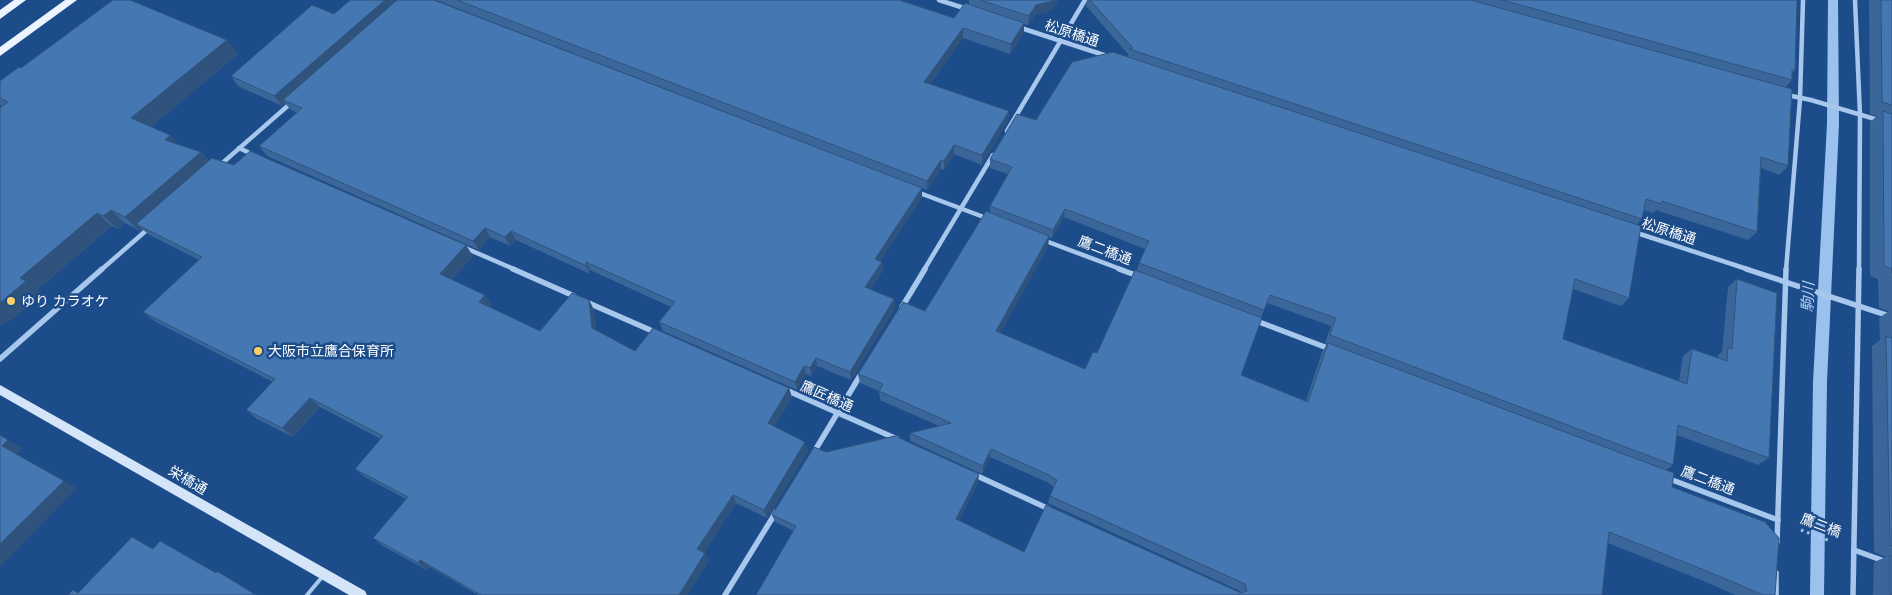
<svg xmlns="http://www.w3.org/2000/svg" width="1892" height="595" font-family="Quicksand,'Noto Sans JP',sans-serif">
  <style>
    .lines { fill: none; stroke-linecap: round; stroke-linejoin: round }
    .stream { fill: #9bc2ee; fill-rule: evenodd }
    .path { stroke: #a8c7ec; stroke-width: 3; stroke-dasharray: 2.5 4; stroke-linecap: butt }
    .lane { stroke: #a8c7ec; stroke-width: 4 }
    .street-far1 { stroke: #a8c7ec; stroke-width: 4.5 }
    .street { stroke: #a8c7ec; stroke-width: 5.5 }
    .secondary { fill: #d4e4f9; fill-rule: evenodd }
    .primary { fill: #edf4ff; fill-rule: evenodd }
    .wall { fill: #3b6699; fill-rule: evenodd }
    .shaded-wall { fill: #30537d }
    .building { fill: #4577b2; stroke: #30537d }
    .poi-dot { fill: #fcd065; stroke: #1c4d8a; stroke-width: 2 }
    .labels { text-anchor: middle; stroke-width: 5; stroke-linejoin: round; paint-order: stroke }
    .street-label { font-size: 14px; fill: #fff; stroke: #1c4d8a }
    .poi-label { font-size: 14px; fill: #fff; stroke: #1c4d8a; text-anchor: start }
    .water-label { font-size: 15px; font-style: italic; fill: #b3d1f4; stroke: #1c4d8a }
  </style>
  <rect width="100%" height="100%" fill="#1c4d8a"/>
  <g class="lines">
    <polygon class="stream" points="1828,0 1838,0 1839,124 1827,382 1824,595 1810,595 1813,382 1827,124"/>
    <polyline class="path" points="1801,530 1830,541"/>
    <polyline class="lane" points="307,595 323,576"/>
    <g class="street-far1">
      <polyline points="939,0 967,9"/>
      <polyline points="1855,0 1860,115 1859,270"/>
      <polyline points="1018,27 1107,56"/>
      <polyline points="1787,95 1811,100 1892,124"/>
      <polyline points="1007,131 1085,0"/>
      <polyline points="239,148 254,155"/>
      <polyline points="219,166 291,103"/>
      <polyline points="917,192 989,219"/>
      <polyline points="1634,232 1750,270"/>
      <polyline points="1043,240 1123,270"/>
      <polyline points="463,247 516,270"/>
      <polyline points="101,270 149,228"/>
      <polyline points="924,270 993,155"/>
      <polyline points="1786,270 1800,99 1803,0"/>
    </g>
    <g class="street">
      <polyline points="513,269 574,296"/>
      <polyline points="1119,269 1138,276"/>
      <polyline points="1746,269 1892,317"/>
      <polyline points="584,301 657,333"/>
      <polyline points="902,307 925,269"/>
      <polyline points="1254,320 1330,349"/>
      <polyline points="0,359 102,269"/>
      <polyline points="786,390 897,439"/>
      <polyline points="814,452 861,374"/>
      <polyline points="973,474 1049,509"/>
      <polyline points="1667,478 1778,520"/>
      <polyline points="1777,542 1786,269"/>
      <polyline points="1854,550 1892,564"/>
      <polyline points="1776,573 1776,595"/>
      <polyline points="725,595 776,512"/>
      <polyline points="1853,595 1859,269"/>
    </g>
    <polygon class="secondary" points="0,385 365,591 367,595 349,595 0,395"/>
    <g class="primary">
      <polygon points="14,0 26,0 0,19 0,10"/>
      <polygon points="65,0 77,0 0,56 0,47"/>
    </g>
  </g>
  <g class="wall">
    <polygon points="436,0 899,0 954,18 969,4 969,0 1058,0 1052,10 1035,15 1028,25 1024,24 1024,32 1010,54 963,38 930,84 1009,111 1008,120 982,165 954,154 944,170 941,169 927,190 922,188 922,197 880,261 882,262 883,270 870,290 895,308 851,380 817,366 811,376 806,374 797,390 663,331 659,322 671,307 590,270 590,274 516,240 510,246 490,237 479,250 267,156 259,146 297,113 290,109 285,103 282,106 238,86 231,76 334,14 787,136"/>
    <path d="M1087,0h710l-2,71 -3,2v7l-6,7 2,79 -9,9 -18,-7 -4,64 -9,8 -92,-30 -3,3 -9,-3 -2,9 -6,6 -7,73 -8,8 -48,-17 -10,50 116,42 4,-25 9,-7 26,9v-3l4,-3 6,-65 9,-8 32,179 -11,7 -81,-30 -4,30 -7,5 6,17 103,108h-40l-29,-13 -98,-39 -6,52h-846l38,-64 -19,-9 -3,-7 54,-63 152,30 -19,39 65,31 217,41 -1,-2 -192,-88 2,-7 4,-9 -7,-5 -57,-25 -8,17 -72,-33v-8l29,-7 -59,-26 -1,-9 -19,-8 -2,-9 67,-63 65,-98v-7l18,-32 -18,-6v-9l46,-39 91,-63 1,-3 -42,-48zM1064,217l81,32 -6,14 -2,7 -40,83 -12,16 -85,-36 48,-87 1,-9 3,1zM1267,303l64,23 -6,17 2,1 -5,8 -16,49 -65,-26 20,-58z"/>
    <polygon points="1869,0 1892,0 1892,595 1873,595 1874,562 1886,557 1874,552 1872,346 1880,340 1879,318 1889,311 1879,308 1878,279 1870,276 1870,122 1877,116 1870,114"/>
    <polygon points="227,40 238,54 151,127 178,144 201,152 209,161 473,256 452,279 492,305 490,307 540,331 589,300 594,310 596,331 635,351 789,388 792,398 774,427 808,451 767,518 736,503 704,552 709,560 687,595 478,595 430,567 427,570 383,546 373,538 406,499 365,477 355,469 381,439 320,407 293,437 257,419 246,410 273,382 156,322 143,312 199,260 148,234 142,229 140,231 125,223 118,229 112,226 37,290 42,294 14,318 0,325 0,108 2,106 0,105 0,81 21,68"/>
  </g>
  <g class="shaded-wall">
    <polygon points="385,0 402,0 283,100 285,103 282,106 274,96"/>
    <polygon points="1054,0 1058,0 1052,10 1035,15 1028,25 1029,16 1036,5"/>
    <polygon points="1024,23 1024,32 1010,54 1011,44"/>
    <polygon points="963,28 963,38 925,92 924,82"/>
    <polygon points="227,40 238,54 145,132 131,118"/>
    <polygon points="1009,111 1008,120 982,165 982,155"/>
    <polygon points="170,135 183,149 165,140"/>
    <polygon points="954,145 954,154 944,170 944,161"/>
    <polygon points="201,152 213,166 136,224 142,229 140,231 125,217"/>
    <polygon points="941,160 941,169 927,190 927,181"/>
    <polygon points="922,188 922,197 876,268 875,259"/>
    <polygon points="1065,209 1064,217 1052,238 1053,230"/>
    <polygon points="111,210 125,223 118,229 103,216"/>
    <polygon points="97,213 112,226 37,290 42,294 14,318 0,325 0,303 20,278"/>
    <polygon points="485,228 490,237 479,250 473,241"/>
    <polygon points="511,231 516,240 510,246 505,237"/>
    <polygon points="1049,236 1048,246 996,341 996,331"/>
    <polygon points="466,245 473,256 448,284 440,274"/>
    <polygon points="586,262 590,270 590,274 586,266"/>
    <polygon points="882,262 883,270 866,296 865,287"/>
    <polygon points="485,295 492,305 486,312 479,302"/>
    <polygon points="894,299 895,308 851,380 850,372"/>
    <polygon points="589,300 594,310 597,338 592,328"/>
    <polygon points="816,358 817,366 811,376 810,368"/>
    <polygon points="804,366 806,374 797,390 795,382"/>
    <polygon points="789,388 792,398 771,432 768,423"/>
    <polygon points="310,398 320,407 293,437 282,428"/>
    <polygon points="0,435 22,448 16,454 77,488 0,567"/>
    <polygon points="805,442 808,451 767,518 764,510"/>
    <polygon points="991,449 990,457 982,474 983,466"/>
    <polygon points="979,474 978,482 956,527 956,519"/>
    <polygon points="733,495 736,503 702,556 697,549"/>
    <polygon points="705,553 709,560 687,595 679,595"/>
    <polygon points="420,560 430,567 427,570 418,563"/>
    <polygon points="217,571 231,579 257,595 256,595"/>
  </g>
  <g class="building">
    <polygon points="113,0 130,0 227,40 131,118 170,135 165,140 201,152 125,217 111,210 103,216 97,213 20,278 26,281 0,303 0,108 8,102 0,98 0,81 19,67 21,68"/>
    <polygon points="350,0 385,0 274,96 231,76 312,5 334,14"/>
    <polygon points="397,0 434,0 922,188 875,259 882,262 865,287 894,299 850,372 816,358 810,368 804,366 795,382 659,322 675,302 586,262 586,266 511,231 505,237 485,228 473,241 259,146 302,108 283,100"/>
    <polygon points="457,0 899,0 954,18 965,3 1024,23 1011,44 963,28 924,82 1009,111 982,155 954,145 944,161 941,160 927,181"/>
    <polygon points="980,0 1054,0 1053,1 1036,5 1029,16"/>
    <polygon points="1090,0 1471,0 1792,89 1788,166 1761,157 1757,232 1662,201 1661,204 1646,199 1642,219 1129,49 1133,48"/>
    <polygon points="1502,0 1797,0 1795,71 1792,70 1792,80"/>
    <polygon points="1881,0 1892,0 1892,105 1882,102"/>
    <polygon points="1113,52 1641,226 1629,298 1575,279 1563,339 1687,384 1692,349 1727,361 1728,347 1732,349 1737,279 1777,293 1769,458 1678,425 1673,465 1330,335 1336,318 1270,295 1264,310 1139,263 1149,241 1065,209 1053,230 990,206 1012,167 990,159 1017,114 1036,120 1072,62"/>
    <polygon points="1883,111 1892,114 1892,273 1892,269 1884,266"/>
    <polygon points="250,151 466,245 440,274 485,295 479,302 540,331 572,293 589,300 592,328 635,351 653,328 789,388 768,423 805,442 764,510 733,495 697,549 705,553 679,595 481,595 420,560 418,563 373,538 408,497 355,469 383,436 310,398 282,428 246,410 275,379 143,312 202,257 136,224 212,158 234,165"/>
    <polygon points="986,211 1049,236 996,331 1085,369 1093,352 1097,353 1135,270 1262,318 1241,375 1308,402 1328,343 1674,473 1672,487 1765,522 1779,538 1775,595 1763,595 1719,576 1609,532 1602,595 756,595 796,526 772,515 814,447 826,452 895,436 979,474 956,519 1024,552 1046,505 1241,593 1247,591 1245,584 1050,496 1057,480 1049,475 991,449 983,466 910,433 951,423 879,391 883,384 858,374 903,302 925,311"/>
    <polygon points="1886,336 1892,338 1892,546 1890,545"/>
    <polygon points="0,435 8,440 2,446 64,481 0,544"/>
    <polygon points="132,537 153,549 160,541 216,573 217,571 256,595 68,595 73,590 78,593"/>
    <polygon points="1890,555 1892,556 1892,595 1890,595"/>
  </g>
  <g class="poi-dot">
    <circle cx="11" cy="301" r="5"/>
    <circle cx="258" cy="351" r="5"/>
  </g>
  <g class="labels">
    <g class="street-label">
      <text transform="translate(1072 33) rotate(18)" y="5">松原橋通</text>
      <text transform="translate(1669 231) rotate(18)" y="5">松原橋通</text>
      <text transform="translate(1105 250) rotate(21)" y="5">鷹二橋通</text>
      <text transform="translate(827 396) rotate(24)" y="5">鷹匠橋通</text>
      <text transform="translate(188 480) rotate(30)" y="5">栄橋通</text>
      <text transform="translate(1708 480) rotate(21)" y="5">鷹二橋通</text>
      <text transform="translate(1821 525) rotate(21)" y="5">鷹二橋</text>
    </g>
    <g class="poi-label">
      <text x="21" y="306">ゆり カラオケ</text>
      <text x="268" y="356">大阪市立鷹合保育所</text>
    </g>
    <g class="water-label">
      <text transform="translate(1808 297) rotate(-87)" y="5">駒川</text>
    </g>
  </g>
</svg>
